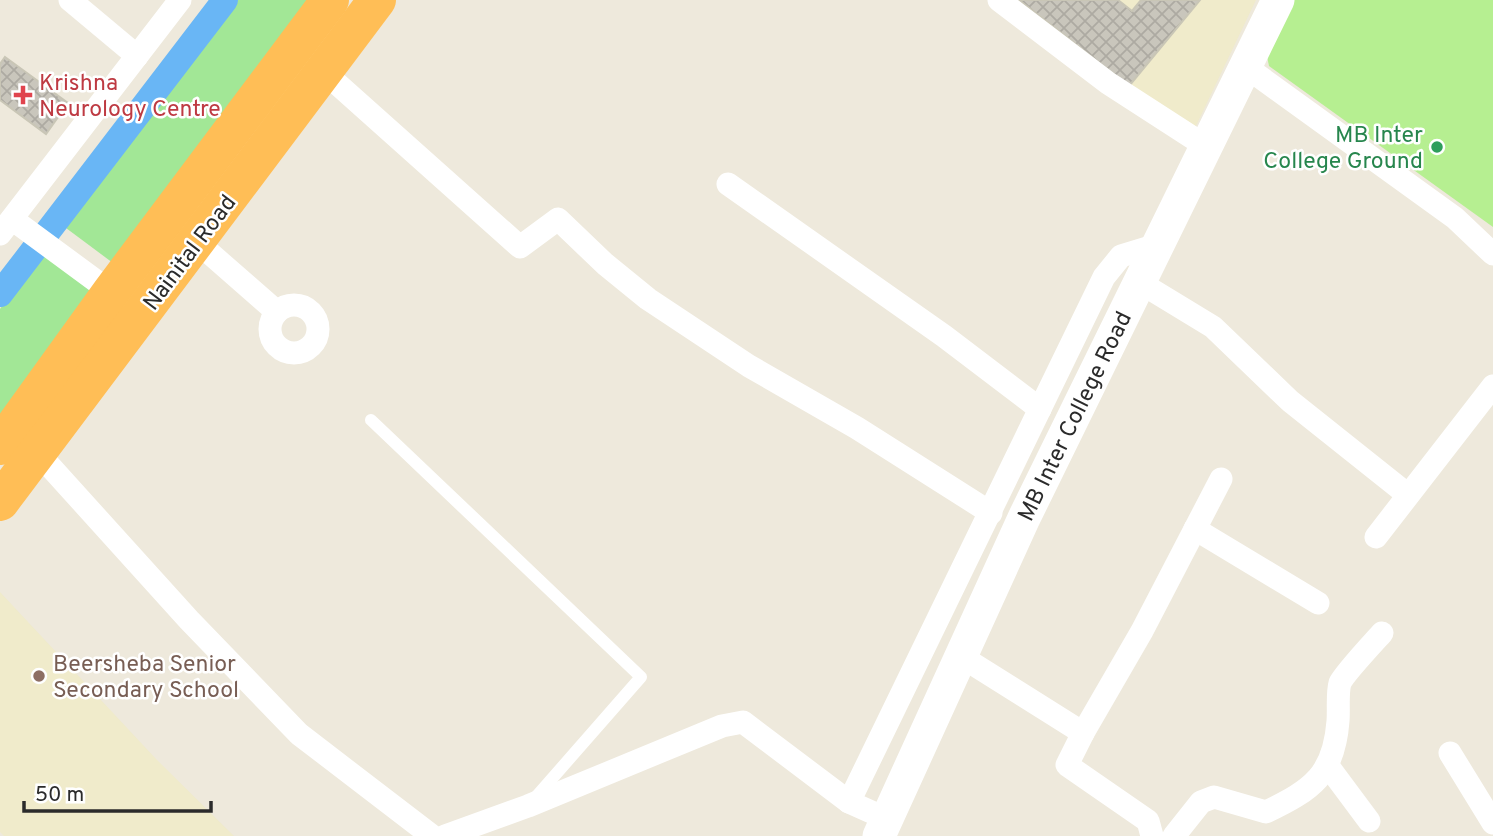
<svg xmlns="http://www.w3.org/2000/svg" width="1493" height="836" font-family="Overpass,sans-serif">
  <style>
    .education { fill: #f0ebcb }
    .park { fill: #a2e796 }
    .pitch { fill: #b6ef91 }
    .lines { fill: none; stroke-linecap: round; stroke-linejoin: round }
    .canal { stroke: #69b6f5; stroke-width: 26 }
    .building { fill: url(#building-cross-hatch); stroke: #c9c6b6; stroke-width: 2 }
    .lane { stroke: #fff; stroke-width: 12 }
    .street { stroke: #fff; stroke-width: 23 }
    .secondary { stroke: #fff; stroke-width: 33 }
    .highway { stroke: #ffbe56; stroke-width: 38 }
    .health-dot { fill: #e0444e; stroke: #fff; stroke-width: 2.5 }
    .leisure-dot { fill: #2e9e5b; stroke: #fff; stroke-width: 2.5 }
    .education-dot { fill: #8d6e63; stroke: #fff; stroke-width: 2.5 }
    .labels { text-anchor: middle; stroke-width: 5; stroke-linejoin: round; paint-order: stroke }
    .health-label { font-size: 23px; fill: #be3a42; stroke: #fff; text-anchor: start }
    .leisure-label { font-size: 23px; fill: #27864d; stroke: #fff; text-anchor: end }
    .street-label { font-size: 23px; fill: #2b2b2b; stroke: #fff }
    .education-label { font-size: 23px; fill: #785e54; stroke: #fff; text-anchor: start }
  </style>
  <defs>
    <pattern id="building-cross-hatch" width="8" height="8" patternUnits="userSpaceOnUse" patternTransform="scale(1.75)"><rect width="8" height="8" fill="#c9c6bc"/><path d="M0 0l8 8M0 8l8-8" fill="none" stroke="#adaaa2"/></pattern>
  </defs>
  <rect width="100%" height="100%" fill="#eee9dc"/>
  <g class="education">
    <polygon points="1019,0 1256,0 1195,128 1129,86"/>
    <polygon points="0,592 157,760 234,836 4,836 0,832"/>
  </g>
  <g class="park">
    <polygon points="238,0 314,0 117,266 66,228"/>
    <polygon points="41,252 93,292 0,421 0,309"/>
  </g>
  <polygon class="pitch" points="1294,0 1493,0 1493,227 1269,66 1267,56"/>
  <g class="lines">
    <polyline class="canal" points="0,294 225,0"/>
  </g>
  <g class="building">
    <polygon points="1019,0 1118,0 1132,11 1141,0 1200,0 1129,86"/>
    <polygon points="5,57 68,103 46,134 0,100 0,64"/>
  </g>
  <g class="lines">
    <polyline class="lane" points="371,420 641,677 535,798"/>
    <g class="street">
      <polyline points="70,0 137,56"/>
      <polyline points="999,0 1108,83 1207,147"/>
      <polyline points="1246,67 1455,218 1493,254"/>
      <polyline points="324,72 520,247 558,219 605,264 648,299 749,366 857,428 991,513"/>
      <polyline points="728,184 944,336 1040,409"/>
      <polyline points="12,219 111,292"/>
      <polyline points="0,234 180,0"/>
      <polyline points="197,242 277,312"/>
      <polyline points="1139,282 1213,327 1290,401 1408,495"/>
      <circle cx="294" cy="329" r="24"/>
      <polyline points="38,453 189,620 299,734 432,836"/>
      <polyline points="1195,529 1318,603"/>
      <polyline points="1376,537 1493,386"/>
      <polyline points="962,657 1083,733 1067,765 1148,821 1152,836"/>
      <polyline points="1083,733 1142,631 1221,479"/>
      <polyline points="1450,753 1493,823"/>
      <polyline points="1328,766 1369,821"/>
      <polyline points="849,802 1104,277 1121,256 1157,245"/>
      <polyline points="445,836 528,806 722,726 743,722 849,802 887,819"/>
      <path d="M1174,836l27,-34 13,-5 52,15c46,-22 68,-37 72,-91 1,-11 -1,-28 2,-38 4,-9 34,-41 42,-50"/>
    </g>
    <polyline class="secondary" points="879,836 1024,518 1278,0"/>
    <g class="highway">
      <polyline points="0,446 111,292 330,0"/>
      <polyline points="0,502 377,0"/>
    </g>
  </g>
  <path class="health-dot" d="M19.5 84.5h7v7h7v7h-7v7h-7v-7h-7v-7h7z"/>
  <circle class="leisure-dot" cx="1437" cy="147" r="7"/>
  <circle class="education-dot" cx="39" cy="676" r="7"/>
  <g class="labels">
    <g class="health-label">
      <text x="39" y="90">Krishna<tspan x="39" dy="26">Neurology Centre</tspan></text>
    </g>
    <g class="leisure-label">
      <text x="1423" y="142">MB Inter<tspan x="1423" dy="26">College Ground</tspan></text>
    </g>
    <g class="street-label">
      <text transform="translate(189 252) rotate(-53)" y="8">Nainital Road</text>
      <text transform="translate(1074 416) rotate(-64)" y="8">MB Inter College Road</text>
    </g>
    <g class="education-label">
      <text x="53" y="671">Beersheba Senior<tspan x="53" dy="26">Secondary School</tspan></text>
    </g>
  </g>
  <path d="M24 801v10h187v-10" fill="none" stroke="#2b2b2b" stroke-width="3.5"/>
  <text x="35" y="801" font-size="21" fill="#2b2b2b" stroke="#ffffff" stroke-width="5" paint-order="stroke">50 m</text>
</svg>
